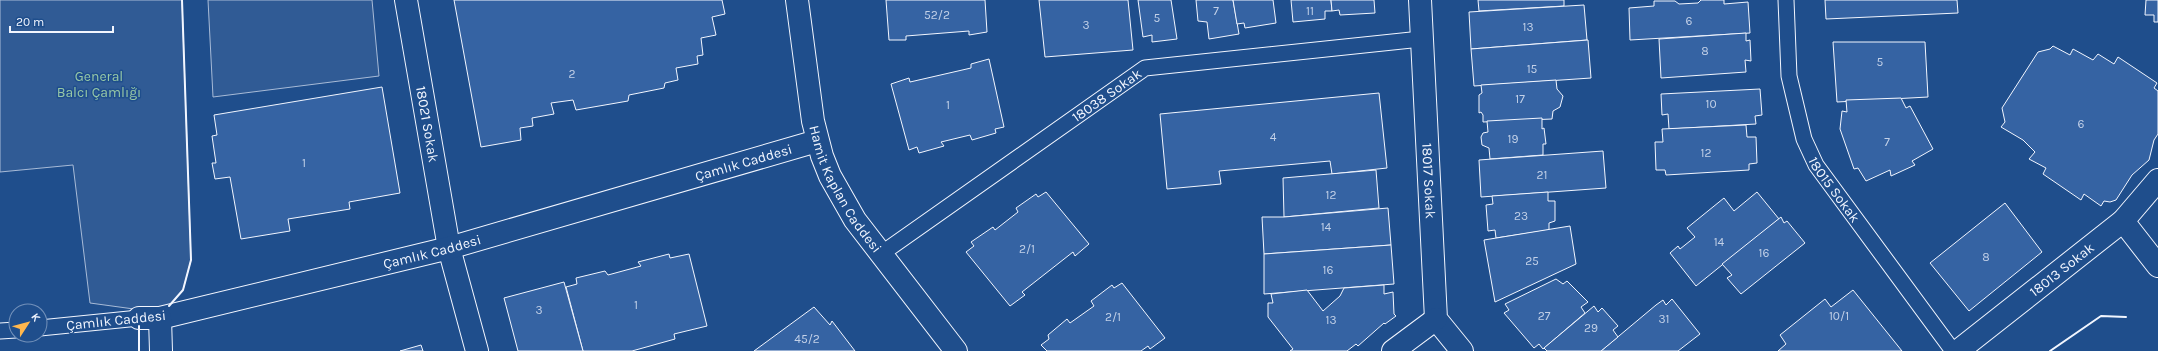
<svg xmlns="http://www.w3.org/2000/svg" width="2158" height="351" font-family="Karla,sans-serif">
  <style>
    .green { fill: #305b95; stroke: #a8bbd7 }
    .building { fill: #3563a3; stroke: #f2f6ff }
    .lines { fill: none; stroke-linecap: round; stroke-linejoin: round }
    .service-casing { stroke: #f2f6ff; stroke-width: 17 }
    .minor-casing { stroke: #f2f6ff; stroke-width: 24 }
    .secondary-casing { stroke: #f2f6ff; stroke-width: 24 }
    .service { stroke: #1f4e8c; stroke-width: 15 }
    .minor { stroke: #1f4e8c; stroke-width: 22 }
    .secondary { stroke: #1f4e8c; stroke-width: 22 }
    .wall { stroke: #f2f6ff; stroke-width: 2 }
    .labels { text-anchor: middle; stroke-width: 3; stroke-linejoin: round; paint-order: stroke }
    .number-label { font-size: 12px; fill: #c3d1e8 }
    .park-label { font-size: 14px; fill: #97c8a6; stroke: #1f4e8c }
    .street-label { font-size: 14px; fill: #f2f6ff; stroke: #1f4e8c }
  </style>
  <rect width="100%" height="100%" fill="#1f4e8c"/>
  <g class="green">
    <polygon points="0,0 182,0 191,260 183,290 163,313 90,303 73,165 0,172"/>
    <polygon points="208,0 372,0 379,76 213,97"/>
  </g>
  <g class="building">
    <polygon points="454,0 722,0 725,14 712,17 716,35 701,38 703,55 697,56 698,64 676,68 678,80 665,83 664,88 629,95 628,101 576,110 573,100 551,103 554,114 532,118 533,126 520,128 521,140 481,147"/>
    <polygon points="886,0 985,0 987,32 969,35 969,31 906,36 906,40 889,40"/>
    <polygon points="1039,0 1128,0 1133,50 1045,57"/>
    <polygon points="1138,0 1171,0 1177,39 1152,42 1152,35 1143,37"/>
    <polygon points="1196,0 1233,0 1239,34 1209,39 1207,22 1198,21"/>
    <polygon points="1233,0 1273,0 1276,23 1245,28 1244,23 1237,24"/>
    <polygon points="1291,0 1331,0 1332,11 1325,11 1325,19 1293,22"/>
    <polygon points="1331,0 1374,0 1375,13 1340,15 1339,10 1332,11"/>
    <polygon points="1478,0 1564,0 1564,6 1479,11"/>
    <polygon points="1701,0 1724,0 1724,4 1748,2 1750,33 1630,40 1629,8 1654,6 1654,1 1675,1 1679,4 1698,3"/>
    <polygon points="1825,0 1957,0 1958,13 1826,19"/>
    <polygon points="2146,0 2158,0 2158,22 2154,22 2154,15 2145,15"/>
    <polygon points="1584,5 1587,40 1471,49 1469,12"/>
    <polygon points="1746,33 1746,41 1750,40 1751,61 1745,60 1746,72 1661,78 1659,39"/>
    <polygon points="1588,40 1591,78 1474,86 1471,49"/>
    <polygon points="1833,42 1925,42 1928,97 1837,102"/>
    <polygon points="2053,46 2070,55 2073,49 2093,60 2098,54 2114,64 2118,57 2157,83 2154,88 2158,91 2158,134 2154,140 2149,160 2132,175 2116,200 2110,202 2104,201 2101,206 2084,194 2081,200 2043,174 2046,168 2029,159 2035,152 2023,140 2001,127 2005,122 2002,108 2038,52 2050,49"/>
    <polygon points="989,59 1004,127 995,129 996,133 972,140 970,135 941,142 944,146 919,153 917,147 909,150 891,84 909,78 910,82 971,68 971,64"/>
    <polygon points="1556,80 1557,89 1563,96 1560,107 1553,111 1552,119 1483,122 1483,115 1481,112 1479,113 1479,95 1482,93 1481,85"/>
    <polygon points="382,87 400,193 349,202 350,209 288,219 290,231 241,239 230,177 215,179 212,163 216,163 212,136 217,135 214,115"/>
    <polygon points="1760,89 1762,115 1755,116 1756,124 1669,129 1668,114 1662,115 1661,94"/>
    <polygon points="1379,93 1387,168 1332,174 1330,161 1219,171 1221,184 1167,189 1160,114"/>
    <polygon points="1901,98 1906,108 1910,106 1933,149 1912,161 1915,165 1891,176 1890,170 1866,181 1858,168 1854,169 1840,129 1842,111 1847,112 1846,100"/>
    <polygon points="1542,118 1542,129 1544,128 1546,144 1543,144 1543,155 1490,159 1489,148 1482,145 1481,137 1483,133 1488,132 1487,121"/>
    <polygon points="1746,125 1747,137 1756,137 1757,163 1749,164 1749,170 1666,175 1665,170 1656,170 1655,142 1663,142 1662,129"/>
    <polygon points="1603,151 1606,188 1481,197 1479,160"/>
    <polygon points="1376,170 1379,208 1284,217 1283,178"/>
    <polygon points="1046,192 1089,244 1075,256 1073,252 1022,292 1025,295 1010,306 966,252 974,246 971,242 993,227 995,230 1018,212 1016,208 1036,194 1038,197"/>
    <polygon points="1548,192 1548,201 1555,201 1555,221 1549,223 1549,230 1496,238 1495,230 1488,231 1486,205 1493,204 1492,196"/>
    <polygon points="1757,192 1779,219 1696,286 1670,253 1678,246 1680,249 1695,237 1687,228 1724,198 1734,211"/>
    <polygon points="2005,203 2042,252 1969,311 1930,263"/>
    <polygon points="1388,208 1391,245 1264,254 1262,217 1284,217"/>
    <polygon points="1781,217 1784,223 1787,221 1805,243 1741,294 1727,278 1732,275 1722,264"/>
    <polygon points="1570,226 1576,264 1495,302 1484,240"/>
    <polygon points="1391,245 1394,284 1264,294 1264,254"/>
    <polygon points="669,254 670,258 689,254 707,326 674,334 675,339 632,351 583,351 566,287 577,284 576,278 605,271 608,275 641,266 638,262"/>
    <polygon points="1556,279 1563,284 1567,281 1588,302 1581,307 1585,313 1543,349 1539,344 1534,348 1504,313 1509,310 1505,304"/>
    <polygon points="564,282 583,351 518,351 504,298"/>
    <polygon points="1122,283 1165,338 1150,349 1148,346 1141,351 1047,351 1041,345 1049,339 1048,335 1067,319 1070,323 1094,306 1091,301 1112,285 1114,288"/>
    <polygon points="1384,285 1384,294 1393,292 1394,314 1396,316 1385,324 1384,323 1358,346 1356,344 1347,351 1290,351 1293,349 1268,317 1268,303 1273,303 1271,294 1307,290 1323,311 1340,296 1344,288"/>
    <polygon points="1853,290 1902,351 1778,351 1786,344 1780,335 1825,299 1831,307"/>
    <polygon points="1672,299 1700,334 1678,351 1601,351 1656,305 1663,300 1666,305"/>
    <polygon points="1594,306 1598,312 1602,308 1618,326 1613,330 1618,337 1601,351 1547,351 1544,348"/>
    <polygon points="814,307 830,325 832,321 855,351 754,351"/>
    <polygon points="421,345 423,351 400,351"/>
  </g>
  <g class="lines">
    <g class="service-casing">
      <g id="service">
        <path id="s1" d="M1786,0l3,76 15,63 12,26 137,186"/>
        <path id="s2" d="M881,254l264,-186 276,-29"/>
        <polyline points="40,328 139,318"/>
        <polyline points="0,331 16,330"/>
      </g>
    </g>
    <g class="minor-casing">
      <g id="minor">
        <path id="s3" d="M406,0l43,248 28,103"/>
        <path id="s4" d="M1420,0l16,319 26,32"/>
        <polyline points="2123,221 2158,266"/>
        <path id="s5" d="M139,318h21l289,-70 368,-107"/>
        <polyline points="160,318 161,351"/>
        <polyline points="1393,351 1436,319"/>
        <path id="s6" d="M1958,351l165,-130 35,-41"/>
      </g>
    </g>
    <g class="secondary-casing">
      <g id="secondary">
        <path id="s7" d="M797,0l16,121 9,35 8,20 25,44 101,131"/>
      </g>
    </g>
    <use href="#service" class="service"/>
    <use href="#minor" class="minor"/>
    <use href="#secondary" class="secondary"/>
    <g class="wall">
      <polyline points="169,306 183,290 191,260 182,0"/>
      <polyline points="139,326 139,351"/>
      <polyline points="2050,351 2101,316 2126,317"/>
    </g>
  </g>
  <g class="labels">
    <g class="number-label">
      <text x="1216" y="15">7</text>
      <text x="1310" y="15">11</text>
      <text x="937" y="19">52/2</text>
      <text x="1157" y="22">5</text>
      <text x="1689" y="25">6</text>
      <text x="1086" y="29">3</text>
      <text x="1528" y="31">13</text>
      <text x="1705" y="55">8</text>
      <text x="1880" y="66">5</text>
      <text x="1532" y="73">15</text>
      <text x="572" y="78">2</text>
      <text x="1520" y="103">17</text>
      <text x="1711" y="108">10</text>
      <text x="948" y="109">1</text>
      <text x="2081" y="128">6</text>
      <text x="1273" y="141">4</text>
      <text x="1513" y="143">19</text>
      <text x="1887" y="146">7</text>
      <text x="1706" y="157">12</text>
      <text x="304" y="167">1</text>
      <text x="1542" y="179">21</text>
      <text x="1331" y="199">12</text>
      <text x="1521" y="220">23</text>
      <text x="1326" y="231">14</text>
      <text x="1719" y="246">14</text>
      <text x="1027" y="253">2/1</text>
      <text x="1764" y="257">16</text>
      <text x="1986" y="261">8</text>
      <text x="1532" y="265">25</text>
      <text x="1328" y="274">16</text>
      <text x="636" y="309">1</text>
      <text x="539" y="314">3</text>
      <text x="1544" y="320">27</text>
      <text x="1839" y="320">10/1</text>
      <text x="1113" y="321">2/1</text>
      <text x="1664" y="323">31</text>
      <text x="1331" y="324">13</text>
      <text x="1591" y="332">29</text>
      <text x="807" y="343">45/2</text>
    </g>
    <g class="park-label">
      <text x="99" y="81">General<tspan x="99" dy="16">Balcı Çamlığı</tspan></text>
    </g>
    <g class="street-label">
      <text dy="5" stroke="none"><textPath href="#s2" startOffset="276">18038 Sokak</textPath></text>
      <text dy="5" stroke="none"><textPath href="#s3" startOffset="126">18021 Sokak</textPath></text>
      <text dy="5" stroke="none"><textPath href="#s5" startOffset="625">Çamlık Caddesi</textPath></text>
      <text dy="5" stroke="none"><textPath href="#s4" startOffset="181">18017 Sokak</textPath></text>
      <text dy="5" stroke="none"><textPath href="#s7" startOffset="198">Hamit Kaplan Caddesi</textPath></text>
      <text dy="5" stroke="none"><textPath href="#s1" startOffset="200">18015 Sokak</textPath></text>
      <text dy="5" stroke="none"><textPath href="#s5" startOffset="301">Çamlık Caddesi</textPath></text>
      <text dy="5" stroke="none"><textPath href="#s6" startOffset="132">18013 Sokak</textPath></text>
      <text transform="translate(116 320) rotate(-6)" y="5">Çamlık Caddesi</text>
    </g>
  </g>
  <g transform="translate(28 323) rotate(54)"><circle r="19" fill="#1f4e8c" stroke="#7391ba"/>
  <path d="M0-3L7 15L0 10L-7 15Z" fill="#ffb74d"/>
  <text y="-6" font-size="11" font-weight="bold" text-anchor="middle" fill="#f2f6ff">K</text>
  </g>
  <path d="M10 26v6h103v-6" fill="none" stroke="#f2f6ff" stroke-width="2"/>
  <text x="16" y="26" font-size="12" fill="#f2f6ff" stroke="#1f4e8c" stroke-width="3" paint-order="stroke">20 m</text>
</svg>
